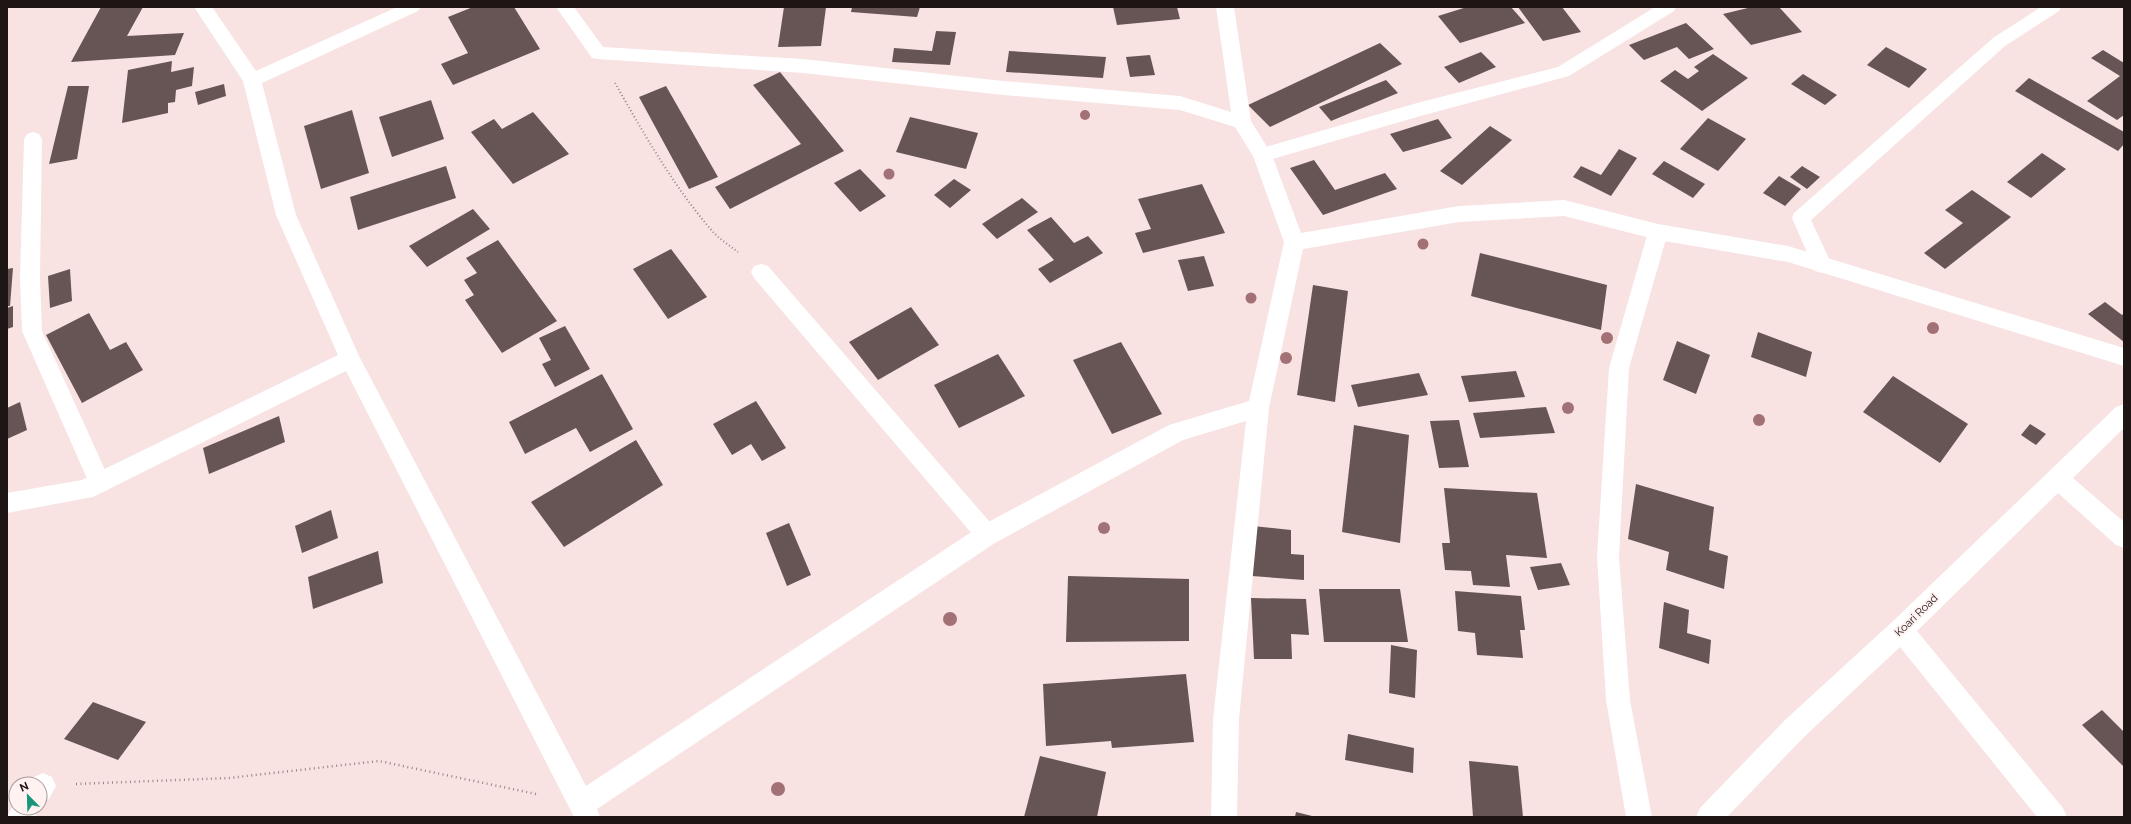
<svg xmlns="http://www.w3.org/2000/svg" width="2131" height="824" font-family="Raleway,sans-serif">
  <style>
    .building { fill: #675555 }
    .lines { fill: none; stroke-linecap: round; stroke-linejoin: round }
    .path-far1 { stroke: #958685; stroke-width: 2; stroke-dasharray: 1 2.5; stroke-linecap: butt }
    .path { stroke: #958685; stroke-width: 2.5; stroke-dasharray: 1 3.5; stroke-linecap: butt }
    .lane { fill: #fff; fill-rule: evenodd }
    .street { fill: #fff; fill-rule: evenodd }
    .tree { fill: #a27176 }
    .labels { text-anchor: middle; stroke-width: 4; stroke-linejoin: round; paint-order: stroke }
    .street-label { font-size: 11px; fill: #1d1615; stroke: #fff2f1 }
  </style>
  <rect width="100%" height="100%" fill="#f8e2e2"/>
  <g class="building">
    <polygon points="101,7 143,7 127,36 184,33 175,55 71,62"/>
    <polygon points="473,7 514,7 540,49 453,85 441,64 468,53 448,17"/>
    <polygon points="784,7 826,7 821,46 778,47"/>
    <polygon points="852,7 920,7 917,17 851,12"/>
    <polygon points="1113,7 1177,7 1180,19 1117,25"/>
    <polygon points="1467,7 1511,7 1525,23 1460,43 1438,16"/>
    <polygon points="1518,7 1562,7 1581,32 1543,41"/>
    <polygon points="1752,7 1779,7 1802,32 1751,45 1723,14"/>
    <polygon points="1686,23 1714,49 1689,59 1677,47 1644,60 1629,45"/>
    <polygon points="936,31 956,32 950,65 892,62 894,48 932,51"/>
    <polygon points="1380,43 1402,64 1270,127 1248,105"/>
    <polygon points="1886,47 1927,69 1909,88 1867,65"/>
    <polygon points="2103,50 2124,63 2124,115 2117,120 2087,101 2120,76 2091,58"/>
    <polygon points="1009,51 1106,57 1103,78 1006,72"/>
    <polygon points="1481,52 1496,67 1459,83 1444,67"/>
    <polygon points="1713,54 1748,78 1702,111 1660,81 1675,70 1688,79 1699,71 1694,67"/>
    <polygon points="1150,55 1155,75 1130,77 1126,57"/>
    <polygon points="172,61 171,72 194,67 192,86 176,90 175,102 168,103 168,113 122,123 128,70"/>
    <polygon points="780,72 844,151 730,209 715,187 801,144 753,85"/>
    <polygon points="1803,74 1837,95 1825,105 1791,84"/>
    <polygon points="2029,78 2124,132 2124,144 2118,151 2015,91"/>
    <polygon points="1386,80 1398,93 1331,121 1319,107"/>
    <polygon points="224,84 226,96 198,105 195,92"/>
    <polygon points="68,86 89,86 77,159 49,164"/>
    <polygon points="666,86 718,177 689,189 639,97"/>
    <polygon points="431,100 444,139 392,157 379,117"/>
    <polygon points="352,110 369,173 321,189 304,126"/>
    <polygon points="533,112 569,154 513,184 471,132 494,119 502,129"/>
    <polygon points="910,117 978,133 966,169 896,152"/>
    <polygon points="1708,118 1746,139 1718,171 1680,149"/>
    <polygon points="1438,119 1452,138 1403,152 1390,134"/>
    <polygon points="1490,126 1512,140 1462,185 1440,171"/>
    <polygon points="1619,149 1637,158 1611,196 1573,177 1581,166 1601,175"/>
    <polygon points="2042,153 2066,169 2031,198 2007,182"/>
    <polygon points="1314,160 1335,190 1385,173 1397,189 1323,215 1290,168"/>
    <polygon points="1664,161 1705,184 1693,198 1652,174"/>
    <polygon points="446,166 456,198 358,230 350,197"/>
    <polygon points="1802,166 1820,177 1807,189 1790,177"/>
    <polygon points="860,169 886,196 860,212 834,183"/>
    <polygon points="1779,176 1801,189 1785,206 1763,193"/>
    <polygon points="954,179 971,190 950,208 934,195"/>
    <polygon points="1202,184 1225,233 1143,253 1135,233 1151,229 1138,199"/>
    <polygon points="1972,190 2011,217 1945,269 1924,253 1963,223 1945,210"/>
    <polygon points="1022,198 1038,212 997,239 982,224"/>
    <polygon points="473,209 490,229 427,267 409,246"/>
    <polygon points="1051,217 1074,243 1088,236 1103,253 1050,283 1038,269 1054,260 1027,230"/>
    <polygon points="498,240 557,321 502,353 465,300 474,295 464,280 477,273 466,258"/>
    <polygon points="671,249 707,297 668,319 633,269"/>
    <polygon points="1480,253 1607,285 1601,330 1471,296"/>
    <polygon points="1204,256 1214,286 1188,291 1178,260"/>
    <polygon points="13,268 10,306 7,306 7,269"/>
    <polygon points="70,269 72,301 50,308 48,276"/>
    <polygon points="1313,285 1348,291 1335,402 1297,395"/>
    <polygon points="2105,302 2122,315 2124,313 2124,342 2088,314"/>
    <polygon points="13,306 13,327 7,329 7,308"/>
    <polygon points="911,307 939,345 878,380 849,342"/>
    <polygon points="89,313 110,350 126,342 143,370 82,403 46,335"/>
    <polygon points="565,326 590,369 555,387 542,364 551,360 539,338"/>
    <polygon points="1758,332 1812,352 1806,377 1751,357"/>
    <polygon points="1677,341 1710,355 1696,394 1663,380"/>
    <polygon points="1121,342 1162,414 1112,434 1073,360"/>
    <polygon points="998,354 1025,396 959,428 934,385"/>
    <polygon points="1516,371 1525,397 1469,402 1461,376"/>
    <polygon points="1419,373 1428,395 1358,407 1351,385"/>
    <polygon points="602,374 633,429 590,452 576,428 525,454 509,422"/>
    <polygon points="1893,376 1968,424 1940,463 1863,412"/>
    <polygon points="756,401 786,448 762,461 751,444 732,455 713,424"/>
    <polygon points="20,402 27,430 7,439 7,408"/>
    <polygon points="1546,407 1555,433 1480,438 1473,413"/>
    <polygon points="279,416 285,442 209,474 203,448"/>
    <polygon points="1459,420 1469,467 1439,468 1430,421"/>
    <polygon points="2030,424 2046,434 2036,445 2021,435"/>
    <polygon points="1354,425 1409,435 1400,543 1342,532"/>
    <polygon points="636,440 663,485 564,547 531,502"/>
    <polygon points="1636,484 1714,507 1709,550 1728,556 1724,589 1666,570 1669,552 1628,539"/>
    <polygon points="1444,488 1537,493 1547,558 1506,555 1510,587 1473,585 1471,571 1445,570 1442,543 1450,543"/>
    <polygon points="331,510 338,538 302,553 295,526"/>
    <polygon points="789,523 811,575 787,586 766,533"/>
    <polygon points="1253,526 1291,530 1291,554 1304,555 1304,580 1252,576"/>
    <polygon points="378,551 383,583 313,609 308,577"/>
    <polygon points="1561,563 1570,585 1538,590 1530,567"/>
    <polygon points="1068,576 1189,579 1189,641 1066,642"/>
    <polygon points="1319,589 1400,589 1408,642 1324,642"/>
    <polygon points="1455,591 1521,596 1525,630 1520,630 1523,658 1477,655 1475,633 1458,631"/>
    <polygon points="1251,598 1306,599 1309,635 1291,634 1292,659 1254,659"/>
    <polygon points="1664,602 1689,610 1687,633 1711,640 1709,664 1659,648"/>
    <polygon points="1391,645 1417,650 1415,698 1389,693"/>
    <polygon points="1186,674 1194,742 1112,748 1111,741 1046,746 1043,684"/>
    <polygon points="93,702 146,722 118,760 64,739"/>
    <polygon points="2102,710 2124,732 2124,767 2082,725"/>
    <polygon points="1348,734 1414,748 1413,773 1345,760"/>
    <polygon points="1040,756 1106,772 1097,817 1024,817"/>
    <polygon points="1469,761 1518,766 1523,817 1473,817"/>
    <polygon points="1296,812 1312,816 1312,817 1295,817"/>
  </g>
  <g class="lines">
    <path class="path-far1" d="M615,83c29,51 60,106 99,150 7,7 16,13 24,19"/>
    <polyline class="path" points="76,784 229,778 379,761 536,794"/>
    <g class="lane">
      <polygon points="1655,7 1676,7 1674,11 1569,76 1417,117 1262,162 1256,160 1253,155 1256,150 1262,148 1417,103 1558,67"/>
      <polygon points="2041,7 2061,7 2059,11 2005,46 1811,220 1832,265 1829,271 1822,273 1815,271 1792,218 1794,213 1993,38"/>
      <polygon points="33,132 39,134 42,139 40,278 42,331 111,483 108,490 100,493 92,490 22,331 20,278 24,139 27,134"/>
      <polygon points="1658,224 1665,227 1668,232 1629,368 1619,557 1630,700 1652,817 1626,817 1606,700 1597,557 1609,368 1648,232 1651,227"/>
      <polygon points="761,264 768,266 995,528 998,535 995,542 987,545 979,542 754,278 751,272 754,266"/>
    </g>
    <g class="street">
      <polygon points="194,7 212,7 256,71 397,7 421,7 418,11 262,83 296,215 359,356 586,786 979,527 1169,425 1249,401 1284,242 1253,156 1235,127 1180,110 1003,95 803,73 598,59 592,58 556,7 574,7 603,47 803,59 1003,81 1180,96 1231,112 1216,7 1234,7 1251,121 1272,155 1301,233 1459,206 1564,200 1658,224 1788,246 2124,348 2124,366 1788,262 1658,240 1564,216 1459,222 1303,249 1269,408 1239,719 1237,817 1211,817 1213,719 1246,421 1183,440 995,543 597,809 600,817 574,817 346,371 93,497 7,513 7,493 82,480 338,355 276,215 243,81"/>
      <polygon points="2124,404 2124,428 2073,478 2124,522 2124,548 2116,545 2058,493 1917,631 2063,808 2067,817 2037,817 1900,647 1803,738 1727,817 1696,817 1700,808 1785,720 1892,622 2116,407"/>
      <polygon points="43,773 52,777 56,786 49,799 40,803 40,784 29,784 34,777"/>
      <polygon points="16,800 16,808 39,808 35,817 7,817"/>
    </g>
  </g>
  <g class="tree">
    <circle cx="1085" cy="115" r="5"/>
    <circle cx="889" cy="174" r="5.5"/>
    <circle cx="1423" cy="244" r="5.5"/>
    <circle cx="1251" cy="298" r="5.5"/>
    <circle cx="1933" cy="328" r="6"/>
    <circle cx="1607" cy="338" r="6"/>
    <circle cx="1286" cy="358" r="6"/>
    <circle cx="1568" cy="408" r="6"/>
    <circle cx="1759" cy="420" r="6"/>
    <circle cx="1104" cy="528" r="6"/>
    <circle cx="950" cy="619" r="7"/>
    <circle cx="778" cy="789" r="7"/>
  </g>
  <g class="labels">
    <g class="street-label">
      <text transform="translate(1916 615) rotate(-44)" y="4">Koari Road</text>
    </g>
  </g>
  <rect width="2131" height="824" fill="none" stroke="#1d1615" stroke-width="16"/>
  <g transform="translate(28 796) rotate(337)"><circle r="19" fill="#fff2f1" stroke="#a59a99"/>
  <path d="M0-3L7 15L0 10L-7 15Z" fill="#19957c"/>
  <text y="-6" font-size="11" font-weight="bold" text-anchor="middle" fill="#1d1615">N</text>
  </g>
</svg>
